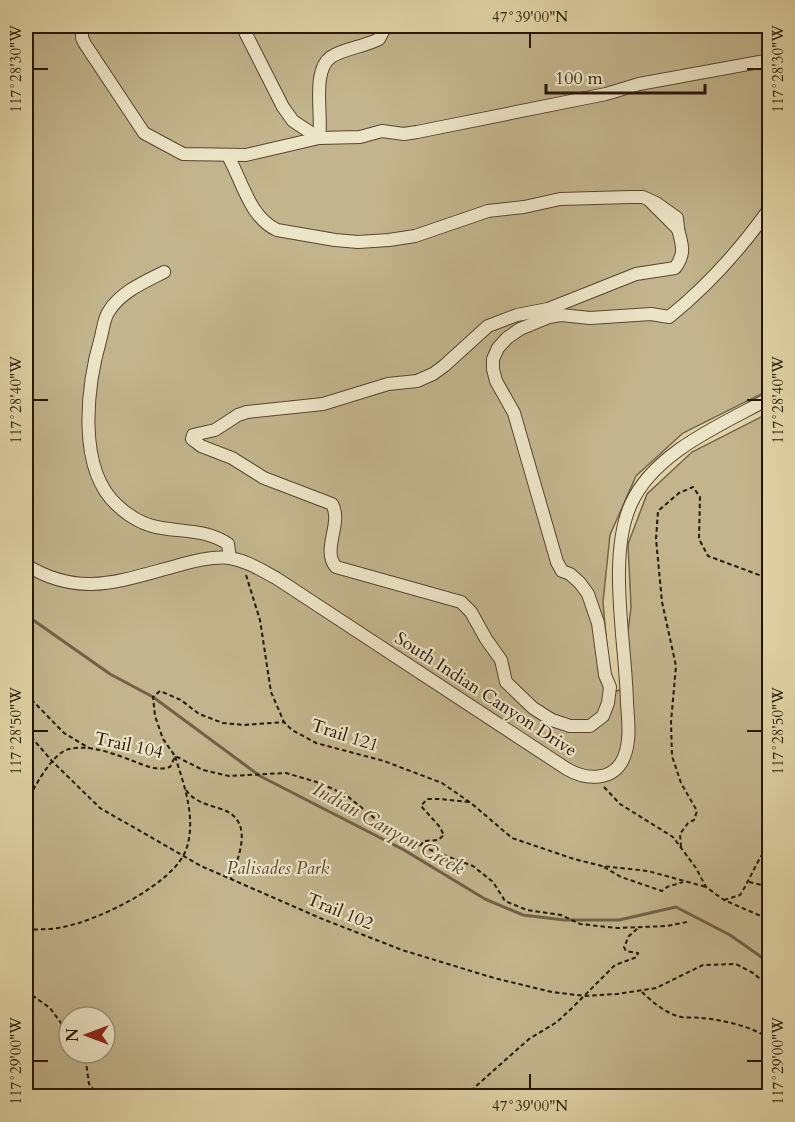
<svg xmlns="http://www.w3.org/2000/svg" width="795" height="1122" font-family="Cardo,serif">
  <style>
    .green { fill: #c2b48c; stroke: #76644a; stroke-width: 1.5; fill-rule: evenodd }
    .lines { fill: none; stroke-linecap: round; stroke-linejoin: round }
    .stream { stroke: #726147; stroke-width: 3 }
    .minor-casing { stroke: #57452f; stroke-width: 14 }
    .path { stroke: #291507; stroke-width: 2; stroke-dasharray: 4.5 3; stroke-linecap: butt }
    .minor { stroke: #ece4c6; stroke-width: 12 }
    .ticks { fill: none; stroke: #291507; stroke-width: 2 }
    .labels { text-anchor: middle; stroke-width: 4.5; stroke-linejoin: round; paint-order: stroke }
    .street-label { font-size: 18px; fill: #291507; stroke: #ece4c6 }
    .park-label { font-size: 18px; font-style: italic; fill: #57452f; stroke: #ece4c6 }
    .water-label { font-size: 20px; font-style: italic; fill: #594831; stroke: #ece4c6 }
    .neatline { fill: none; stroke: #291507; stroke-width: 2 }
    .ticks-label { font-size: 15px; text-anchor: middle; fill: #291507 }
  </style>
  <rect width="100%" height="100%" fill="#e1d5a7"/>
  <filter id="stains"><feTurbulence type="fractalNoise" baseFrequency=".00333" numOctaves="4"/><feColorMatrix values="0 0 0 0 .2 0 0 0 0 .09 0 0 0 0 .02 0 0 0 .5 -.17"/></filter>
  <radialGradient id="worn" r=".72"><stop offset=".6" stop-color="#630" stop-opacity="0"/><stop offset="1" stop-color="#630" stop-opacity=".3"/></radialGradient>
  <path class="green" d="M26,26h743v364l-86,43 -47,43 -26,59 -7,67 8,92 10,-5 10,-82 -3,-63 19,-50 45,-42 77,-39v683h-743zM69,1017h36v36h-36z"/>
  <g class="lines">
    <polyline class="stream" points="26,615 110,674 153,697 260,776 404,850 485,899 523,915 564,920 619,920 676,907 730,935 770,963"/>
    <g class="minor-casing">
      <g id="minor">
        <path d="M82,26v12l3,6 59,89 39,21 63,1 73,-17c4,-21 -8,-67 12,-81 14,-9 33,-10 48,-18l7,-13"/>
        <polyline points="242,26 283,107 293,121 319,138 360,137 382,131 404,134 417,132 606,94 639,84 770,60"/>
        <path d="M228,156c14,24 21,61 49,74l58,10 23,2 31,-2 26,-4 73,-25 36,-4 36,-8 70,-2h13l13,6 21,15 1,11 -29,-29"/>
        <path d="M164,272c-20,10 -43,20 -55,39 -5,7 -6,18 -8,26 -14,48 -25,132 17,169 12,11 28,20 44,22 23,4 46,2 66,16l2,14"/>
        <path d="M196,439l-1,2 -3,-2 1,-4 22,-5 23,-15 9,-3 76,-8 65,-20 29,-3 16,-7 11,-8 44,-40 29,-11 31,-6 88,-35 39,-6c11,-15 7,-23 3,-39"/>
        <path d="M195,441l6,5 31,12 32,20 68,26c11,19 -11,46 4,63l125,35 10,10 15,27 15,21 5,22 27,26 19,12 18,6h20l13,-10 5,-13 2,-16 -5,-12 -7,-52 -10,-29 -8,-11 -10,-9 -8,-3 -5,-9 -43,-149 -18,-32 -3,-12v-10l5,-11 9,-10 13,-9 29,-12 12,-2 29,3 61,-4 18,3c40,-32 71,-67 101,-109"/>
        <path d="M26,565c54,33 93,16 150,1 17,-5 36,-10 54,-8 17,3 31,12 46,20l291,191c19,11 47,13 57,-12 7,-17 4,-37 3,-54 -1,-58 -20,-147 4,-199 23,-52 92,-80 139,-106"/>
      </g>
    </g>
    <g class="path">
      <polyline points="246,575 260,620 271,692 284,722"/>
      <polyline points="26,694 64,733 89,748"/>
      <polyline points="26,731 52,761 100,808 201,866 320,918 402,950 494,978 552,992 585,996 617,994 656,988 703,965 736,964 753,973 770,987"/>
      <polyline points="604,787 620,804 673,837 696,868 706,887 724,900 770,920"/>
      <path d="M186,790c8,11 19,14 32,18 37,10 22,45 13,71"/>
      <path d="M26,803c8,-15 26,-50 43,-54 20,-5 46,5 64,12 13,5 24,10 37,6l5,-10"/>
      <polyline points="420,846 424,841 438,840 444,835 439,826 421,806 427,799 440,799 469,802"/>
      <polyline points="681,847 680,834 688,823 694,820 697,811 681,783 672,756 671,722 676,666 662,602 656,539 658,511 679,493 693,487 700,497 699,539 708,556 770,579"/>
      <polyline points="604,867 621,877 662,891 667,887 683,882"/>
      <polyline points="749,882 770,887"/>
      <path d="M724,900l16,-5c11,-17 17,-36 30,-51"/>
      <polyline points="687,922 667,926 617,928 580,924 561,915 527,910 505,901 493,882 473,866 420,846 390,831 346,795 320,783 286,773 229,776 203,770 175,756 163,739 155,716 153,697 160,691 181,700 199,714 223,723 244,725 284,722 292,730 316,743 384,761 442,783 471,803 512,838 574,859 602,866 648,871 706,887"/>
      <path d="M26,930c12,-1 25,0 37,-3 34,-6 114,-44 124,-80 9,-30 -3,-62 -12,-91"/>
      <polyline points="26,991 50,1008 69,1034"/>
      <path d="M642,992c10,10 25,22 39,25 6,1 13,0 19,1 18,1 59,9 70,23"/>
      <polyline points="765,1035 764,1023 770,1007"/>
      <polyline points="80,1053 86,1062 89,1084 99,1096"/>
      <polyline points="465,1096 529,1039 557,1022 572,1008 615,965 637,957 638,953 626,951 624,947 629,936 639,927"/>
    </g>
    <use href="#minor" class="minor"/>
  </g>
  <path class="ticks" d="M530,33v15M33,69h15M747,69h15M33,400h15M747,400h15M33,731h15M747,731h15M33,1061h15M747,1061h15M530,1074v15"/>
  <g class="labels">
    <g class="street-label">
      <text transform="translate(486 694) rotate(33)" y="6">South Indian Canyon Drive</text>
      <text transform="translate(345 735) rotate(18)" y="6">Trail 121</text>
      <text transform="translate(129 745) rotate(12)" y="6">Trail 104</text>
      <text transform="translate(340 911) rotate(22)" y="6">Trail 102</text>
    </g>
    <g class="park-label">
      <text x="278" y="874">Palisades Park</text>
    </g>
    <g class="water-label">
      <text transform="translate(389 828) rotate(29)" y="7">Indian Canyon Creek</text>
    </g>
  </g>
  <rect width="795" height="1122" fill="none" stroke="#e1d5a7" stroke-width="66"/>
  <g transform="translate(87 1035) rotate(270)"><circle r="28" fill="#ece4c6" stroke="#9e917a" stroke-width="1.5"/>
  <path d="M0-4.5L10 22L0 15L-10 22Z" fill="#8f2418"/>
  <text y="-9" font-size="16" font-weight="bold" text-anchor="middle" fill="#291507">N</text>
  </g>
  <path d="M546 84v9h159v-9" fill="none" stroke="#291507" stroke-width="3"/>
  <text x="555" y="84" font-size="18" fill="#291507" stroke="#ece4c6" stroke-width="4.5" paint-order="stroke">100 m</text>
  <rect x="33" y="33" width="729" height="1056" class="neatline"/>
  <g class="ticks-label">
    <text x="530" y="22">47°39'00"N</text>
    <text transform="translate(778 69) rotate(-90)" y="5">117°28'30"W</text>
    <text transform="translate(16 69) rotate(-90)" y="5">117°28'30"W</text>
    <text transform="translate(778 400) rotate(-90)" y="5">117°28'40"W</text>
    <text transform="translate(16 400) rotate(-90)" y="5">117°28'40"W</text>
    <text transform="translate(778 731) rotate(-90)" y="5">117°28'50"W</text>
    <text transform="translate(16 731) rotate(-90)" y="5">117°28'50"W</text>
    <text transform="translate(16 1061) rotate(-90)" y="5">117°29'00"W</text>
    <text transform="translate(778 1061) rotate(-90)" y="5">117°29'00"W</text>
    <text x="530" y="1111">47°39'00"N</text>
  </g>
  <rect width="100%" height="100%" filter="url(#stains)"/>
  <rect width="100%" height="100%" fill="url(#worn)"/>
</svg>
